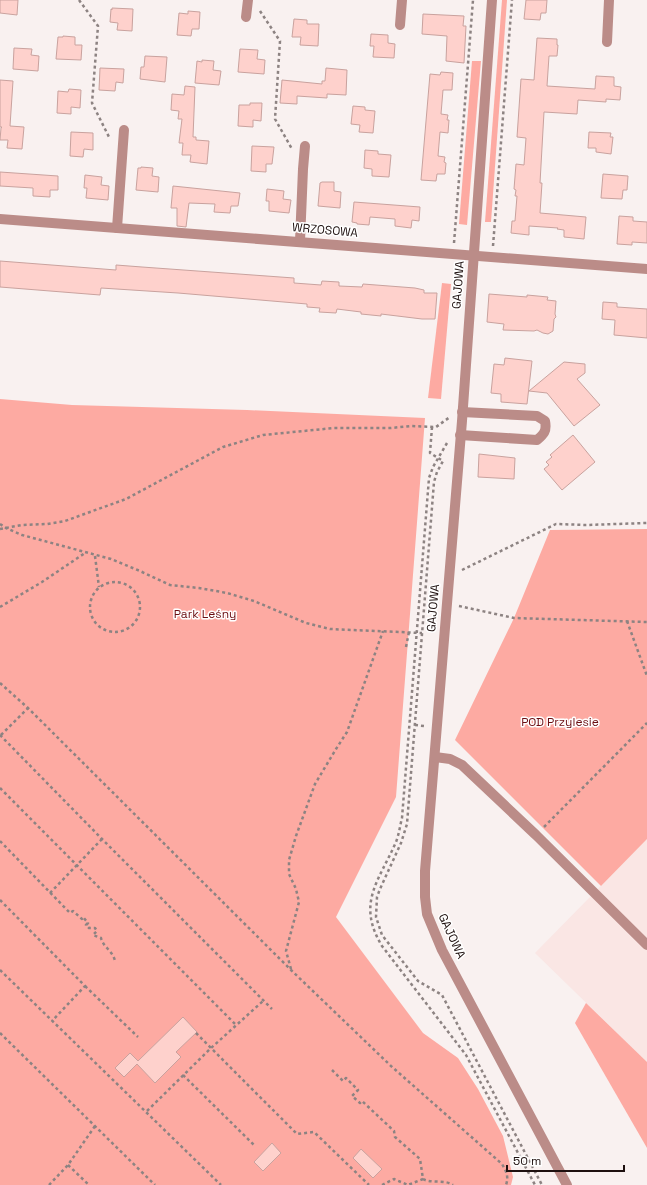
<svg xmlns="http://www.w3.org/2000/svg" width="647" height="1185" font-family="'Space Grotesk',sans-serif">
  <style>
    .built { fill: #fae6e4 }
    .green { fill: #fdaaa2 }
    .building { fill: #fed1cc; stroke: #c9a29e }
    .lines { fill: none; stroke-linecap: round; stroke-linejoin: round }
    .path { stroke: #8d8382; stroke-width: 2.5; stroke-dasharray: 3 3; stroke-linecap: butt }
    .minor { stroke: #bb8c88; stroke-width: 10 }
    .labels { text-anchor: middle; stroke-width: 3; stroke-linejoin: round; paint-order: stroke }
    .street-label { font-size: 12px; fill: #1e100f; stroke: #fff }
    .park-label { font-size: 12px; fill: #6c0e12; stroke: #fff }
  </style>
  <rect width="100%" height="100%" fill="#f9f1f0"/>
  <polygon class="built" points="647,839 647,1062 535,953"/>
  <g class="green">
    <polygon points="502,0 507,0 491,222 485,222"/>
    <polygon points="472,61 481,61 467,225 459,224"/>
    <polygon points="442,283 451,284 441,399 428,398"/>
    <polygon points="0,399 72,405 247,410 425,418 396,797 336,917 423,1033 458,1058 478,1089 503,1136 513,1177 511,1185 0,1185"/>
    <polygon points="647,529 647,839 601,886 455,740 514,618 550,530"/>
    <polygon points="586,1003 647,1062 647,1148 575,1023"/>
  </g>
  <g class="building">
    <polygon points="0,0 18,0 17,15 0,13"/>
    <polygon points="526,0 547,0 546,13 541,13 540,20 524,19"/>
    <polygon points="112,8 133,9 132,31 117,30 118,23 110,22 111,9 112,10"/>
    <polygon points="188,11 200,12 199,29 192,29 191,36 177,35 179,13 188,14"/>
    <polygon points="423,14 464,16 463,26 466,26 464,63 446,61 447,36 422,34"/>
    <polygon points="294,19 307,20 307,24 319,24 318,46 300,45 301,37 292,37"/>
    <polygon points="371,34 388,35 388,43 395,44 394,58 373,57 374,46 370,46"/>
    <polygon points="63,36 75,37 75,45 82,45 81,60 56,59 58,37 63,37"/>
    <polygon points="537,38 557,39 557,45 558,45 557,56 549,56 547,86 595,89 596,76 614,77 614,86 621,87 620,100 606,99 606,102 578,100 577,114 544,112 540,183 542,183 540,213 586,217 584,239 564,237 564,230 557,229 558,228 529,226 529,235 511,233 512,221 515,221 517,196 515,196 516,190 514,189 516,164 524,165 526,138 517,137 521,79 534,80"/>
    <polygon points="14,48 32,49 31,55 39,56 38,71 13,69"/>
    <polygon points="240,49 258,50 257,59 265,60 264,74 238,72"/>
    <polygon points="145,56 167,57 165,82 140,79 141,67 144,67"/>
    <polygon points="202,60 214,61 213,70 221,71 219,85 195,83 197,61 202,62"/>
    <polygon points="100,68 124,69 123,83 116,82 115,91 99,90"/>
    <polygon points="326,68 347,70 346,95 327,94 327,98 297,96 297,104 280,103 282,80 322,84 322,81 325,81"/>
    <polygon points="441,72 453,73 452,90 443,90 441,114 448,115 447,120 449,120 448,133 440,132 438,156 445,157 444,162 446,163 445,174 437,174 436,181 421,180 430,74 440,75"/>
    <polygon points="0,80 13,81 10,126 24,127 22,149 7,148 8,140 0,140 1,128 2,127 0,127"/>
    <polygon points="185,86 195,87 193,137 196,137 196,140 209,141 207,164 190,162 191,155 182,155 183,143 179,143 182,119 178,119 179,111 171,110 172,94 184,95"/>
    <polygon points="69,89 81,90 80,108 71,107 71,114 57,113 58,91 68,92"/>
    <polygon points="250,103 262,103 261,121 253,120 253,127 238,126 239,105 250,105"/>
    <polygon points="353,106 365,107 365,110 375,111 373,133 359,132 360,125 351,124"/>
    <polygon points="71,132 93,133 93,150 84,149 83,157 70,156"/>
    <polygon points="589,132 611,133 610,137 613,137 611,154 596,152 596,148 588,148"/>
    <polygon points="252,146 274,147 272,164 266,164 266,172 251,171"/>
    <polygon points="365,150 378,151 378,154 391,155 389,177 372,176 372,169 364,168"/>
    <polygon points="141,167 153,168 152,176 159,177 158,192 136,190 138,168 141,168"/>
    <polygon points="0,172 58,176 58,190 50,190 50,197 33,196 33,188 0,186"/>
    <polygon points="603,174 628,176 627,190 623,190 622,199 601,198"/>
    <polygon points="85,175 102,177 101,185 109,186 108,200 86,198 87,188 84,188"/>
    <polygon points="322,182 334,182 334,191 341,192 340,208 318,206 320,183"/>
    <polygon points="173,186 240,193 238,206 231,206 230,213 214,212 215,204 189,203 186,227 177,226 177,208 171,208"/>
    <polygon points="267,189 284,191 283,199 291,200 289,213 269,211 269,201 266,201"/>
    <polygon points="354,202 420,207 419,221 412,220 411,228 395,226 395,219 370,217 369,225 357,224 357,223 352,222"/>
    <polygon points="619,216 633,217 633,221 647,222 647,243 632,242 632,245 617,244"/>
    <polygon points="0,261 116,270 116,265 142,267 294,278 294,283 321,285 322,281 339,282 339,286 362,287 363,284 415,288 424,290 424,293 437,293 435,319 422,319 381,314 381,316 361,314 361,312 337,309 336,313 319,312 320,308 307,307 307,304 178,293 101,288 100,295 0,287"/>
    <polygon points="489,294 527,297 527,295 548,297 547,300 556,301 555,314 556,317 554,319 553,331 548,334 543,333 537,330 534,331 503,330 504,324 487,322"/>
    <polygon points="603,302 617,303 617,307 647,309 647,338 614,335 615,320 602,319"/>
    <polygon points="505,358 532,361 527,404 501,402 501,394 491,393 494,364 504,365"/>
    <polygon points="564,362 585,364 585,373 577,379 600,405 574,426 547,393 529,391"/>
    <polygon points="573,435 595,462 562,490 544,469 549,465 546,462 552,457 550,455"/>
    <polygon points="479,454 515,458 514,479 478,477"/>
    <polygon points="183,1017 197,1032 176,1052 181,1057 155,1083 137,1064 124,1077 115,1068 130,1053 138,1061"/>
    <polygon points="272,1143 281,1153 263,1171 254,1162"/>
    <polygon points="361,1149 382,1169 373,1178 353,1158"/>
  </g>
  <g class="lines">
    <g class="path">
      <polyline points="79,0 98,26 92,103 110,139"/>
      <polyline points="260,11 280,41 275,119 292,149"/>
      <polyline points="454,243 473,0"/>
      <polyline points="493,246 512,0"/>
      <polyline points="432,427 430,453 443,461 437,472 434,482 407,824 401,843 380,889 377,897 376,917 382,935 418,981 442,995 542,1185"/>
      <path d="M447,443l-14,24 -4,11 -27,340c-2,8 -3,16 -6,24 -17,39 -40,61 -14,104l84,109 69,130"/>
      <polyline points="0,524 6,528 22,535 111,559 140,571 170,585 199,588 227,593 254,601 306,623 330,629 422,633"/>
      <polyline points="0,529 22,525 47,524 65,521 126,499 223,447 263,435 334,428 391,428 411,426 436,427 450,417"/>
      <polyline points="95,556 99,587"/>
      <polyline points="462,570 556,524 586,525 647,523"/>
      <circle cx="115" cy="607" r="25"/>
      <polyline points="459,606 514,618 647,622"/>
      <polyline points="0,607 42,582 85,553"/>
      <polyline points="627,621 647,676"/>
      <polyline points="406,647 409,632"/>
      <path d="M0,683l28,25 263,262 100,96 111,98c4,7 7,12 4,21"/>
      <polyline points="415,725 424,726"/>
      <polyline points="0,735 102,839 272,1009"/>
      <polyline points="1,735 28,708"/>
      <polyline points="0,788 236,1025"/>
      <polyline points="544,827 647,723"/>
      <path d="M0,841l70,72 3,-2 9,8 1,-2 5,6 -2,2 3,3h6l2,3 -4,4 8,3c2,9 12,13 14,23"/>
      <polyline points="50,893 102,839"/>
      <polyline points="0,900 85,986 52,1021"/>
      <polyline points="291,969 286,951 299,902 296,889 289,874 289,860 296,836 315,784 336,749 347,732 383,631"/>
      <polyline points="0,970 221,1185"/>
      <polyline points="85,986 138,1037"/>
      <polyline points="0,1033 155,1185"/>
      <polyline points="196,1033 297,1134 314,1132 369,1185"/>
      <polyline points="332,1070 343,1081 346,1078 358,1090 352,1096 360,1103 362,1101 394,1131 395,1137 420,1159 423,1179 408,1185 394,1179 382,1185"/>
      <polyline points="183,1075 254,1145"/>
      <polyline points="147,1111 210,1049 263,1001"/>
      <polyline points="68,1165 89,1185"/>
      <path d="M423,1179c9,5 21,0 30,6"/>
      <polyline points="49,1185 68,1165 95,1126"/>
    </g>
    <g class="minor">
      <polyline points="492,0 462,421 425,871 425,897 427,914 442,950 567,1185"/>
      <polyline points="246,17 248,0"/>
      <polyline points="400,25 402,0"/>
      <polyline points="607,42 609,0"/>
      <polyline points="0,219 647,269"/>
      <polyline points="117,228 124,130"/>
      <polyline points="300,241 303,169 305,146"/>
      <path d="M460,435l77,5c7,-6 10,-9 8,-19l-8,-5 -75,-4"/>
      <polyline points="435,757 450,759 462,765 536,835 647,945"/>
    </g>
  </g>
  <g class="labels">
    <g class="street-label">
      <text transform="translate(325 230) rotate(5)" y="4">WRZOSOWA</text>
      <text transform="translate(458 285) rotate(-86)" y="4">GAJOWA</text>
      <text transform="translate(433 608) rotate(-85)" y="4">GAJOWA</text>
      <text transform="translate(452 936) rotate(65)" y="4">GAJOWA</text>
    </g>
    <g class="park-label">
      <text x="205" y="618">Park Leśny</text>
      <text x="560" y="726">POD Przylesie</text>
    </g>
  </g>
  <path d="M507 1165v6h117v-6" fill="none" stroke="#1e100f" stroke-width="2"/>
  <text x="513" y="1165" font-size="12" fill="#1e100f" stroke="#ffffff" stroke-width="3" paint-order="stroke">50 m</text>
</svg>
